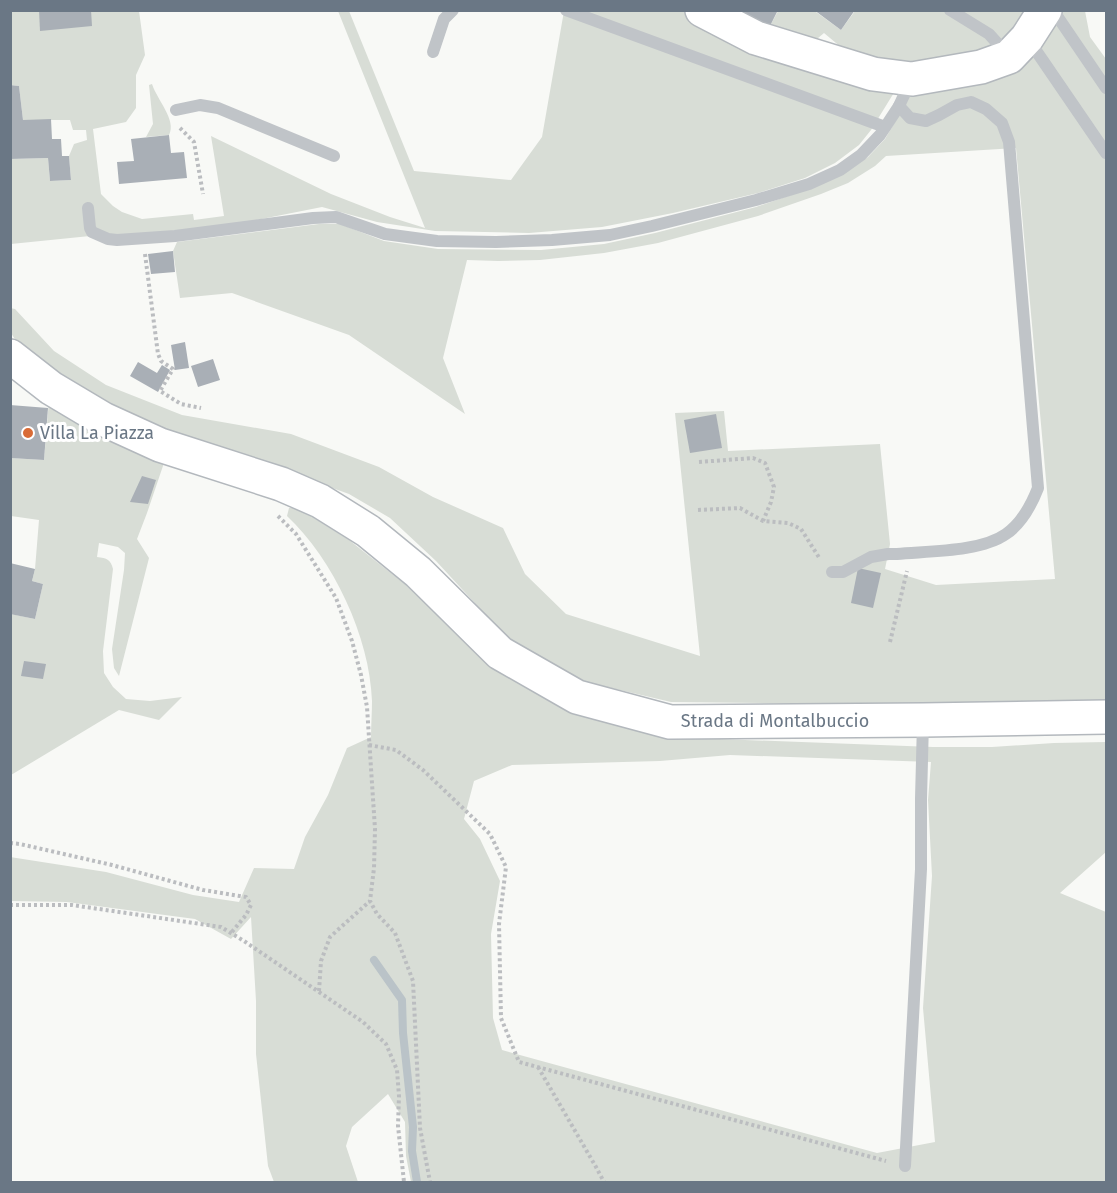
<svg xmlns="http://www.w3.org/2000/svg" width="1117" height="1193" font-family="'Fira Sans',sans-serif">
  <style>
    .green { fill: #d8ddd6; fill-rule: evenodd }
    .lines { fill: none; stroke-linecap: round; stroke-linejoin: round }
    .stream { stroke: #bac3c8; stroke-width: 8 }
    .building { fill: #a9afb6 }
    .secondary-casing { stroke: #b3b8bd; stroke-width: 36 }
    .path { stroke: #bbbdc0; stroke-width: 4; stroke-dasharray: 3 3; stroke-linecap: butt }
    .lane { stroke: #c0c4c8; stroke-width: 12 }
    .secondary { stroke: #fff; stroke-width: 33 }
    .poi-dot { fill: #d96b36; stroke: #fff; stroke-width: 2 }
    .labels { text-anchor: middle; stroke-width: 6; stroke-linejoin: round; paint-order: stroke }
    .poi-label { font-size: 18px; fill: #6a7785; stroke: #fff; text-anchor: start }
    .street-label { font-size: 18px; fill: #6a7785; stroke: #fff }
  </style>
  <rect width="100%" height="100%" fill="#f8f9f6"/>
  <g class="green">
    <polygon points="11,11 139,11 145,55 136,75 136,108 126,122 93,129 101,194 113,206 122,212 142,219 193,214 194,220 224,216 211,136 331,194 390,217 425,228 338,11 349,11 414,171 511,180 542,137 564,11 685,11 753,44 895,91 871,130 859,145 835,163 805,178 758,193 673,213 602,227 529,233 435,231 377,222 322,207 251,221 134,236 90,236 11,244 10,159 48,158 50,181 71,180 69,156 74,144 87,140 86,130 73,130 70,120 23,120 19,86 11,85"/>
    <polygon points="778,11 816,11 816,12 841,30 855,11 1085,11 1090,37 1106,59 1106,707 671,702 586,682 509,640 436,561 390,518 349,494 277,468 215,448 106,407 18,344 11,333 10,308 15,309 54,351 106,385 182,415 291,434 379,467 433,497 503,528 525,574 566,614 700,656 675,413 724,411 728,451 880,444 890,544 885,569 936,585 1055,579 1016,148 886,156 875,166 848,183 821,194 758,216 658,243 604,253 540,260 498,261 467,260 443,358 465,414 349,335 232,293 180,298 173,251 177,242 319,224 340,224 384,241 438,249 541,250 604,244 655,233 756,207 814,187 842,174 868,157 885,139 908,100 910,67 848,53 824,33 811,44 769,28"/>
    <path d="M152,84c5,16 25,36 17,51l-23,2 7,-13 -4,-39z"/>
    <path d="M49,400l116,60 -18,53 -10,26 12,19 -30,118 -5,-8 -2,-19 12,-79 1,-17 -7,-6 -19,-4 -2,14c10,1 14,3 16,12l-10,82 1,22 9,14 13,12 24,2 32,-4 -23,23 -40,-10 -108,65v-161l24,5 8,-35 -11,-3 3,-12 4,-49 -28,-4 -1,-58 34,2z"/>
    <path d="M289,508h9l51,32 57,45 74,71 82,51 105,30 266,10h59l62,-4 52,-1v110l-46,41 46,19v270h-695l-5,-26 -1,-34 -17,-28 -36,33 -6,19 12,36h-84l-6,-16 -12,-112v-53l-5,-84 -20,22 -36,-20 -128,-17 -56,-1 -1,-44 96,15 87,23 46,7 15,-34 40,1 11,-32 23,-42 19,-47 24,-11c0,-12 1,-24 1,-36 -2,-64 -39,-142 -85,-185zM730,755l201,7 -3,38 4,76 -9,132 12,134 -58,11 -375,-103 -9,-32 -2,-84 9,-53 -20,-42 -16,-20 10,-38 38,-16 148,-4z"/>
  </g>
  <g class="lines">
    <polyline class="stream" points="374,960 402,1000 403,1033 413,1127 412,1151 417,1182"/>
  </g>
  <g class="building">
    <polygon points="39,10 91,10 92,26 40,31"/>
    <polygon points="735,10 778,10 769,28"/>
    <polygon points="814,10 855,10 841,30"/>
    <polygon points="10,85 19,86 23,120 51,119 52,139 61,139 62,156 69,156 71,180 50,181 48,158 10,159"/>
    <polygon points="169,135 171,153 184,152 187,178 119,184 117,162 134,161 131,139"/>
    <polygon points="173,251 175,272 151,274 148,254"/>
    <polygon points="185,342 189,368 175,370 171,345"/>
    <polygon points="213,359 220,380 198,387 191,366"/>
    <polygon points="138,362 157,373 162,365 170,370 158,392 130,376"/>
    <polygon points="10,405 48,408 44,460 10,458"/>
    <polygon points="716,414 722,448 690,453 684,420"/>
    <polygon points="142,476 156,480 148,504 130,502"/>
    <polygon points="10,563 35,569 32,581 43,584 35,619 10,614"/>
    <polygon points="858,568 881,573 873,608 851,603"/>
    <polygon points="24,661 46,664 43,679 21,676"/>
  </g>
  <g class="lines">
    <g class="secondary-casing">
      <g id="secondary">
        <polyline points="702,10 756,38 873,74 912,79 981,67 1009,57 1027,38 1045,10"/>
        <polyline points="10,356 51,388 103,419 160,445 281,484 320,501 368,531 418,572 500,653 577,697 670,722 923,720 1106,717"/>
      </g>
    </g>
    <g class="path">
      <polyline points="180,128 194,142 203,194"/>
      <polyline points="145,254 158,354 161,361 173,369 160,391 181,404 201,408"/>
      <polyline points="699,462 753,458 765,463 774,487 771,502 763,521"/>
      <polyline points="698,510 740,508 763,521 788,523 801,529 820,559"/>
      <polyline points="278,516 296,534 336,598 352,641 361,675 367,707 375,829 374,868 370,901 377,914 395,933 413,981 420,1128 430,1182"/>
      <polyline points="890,642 907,571"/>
      <polyline points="369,745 396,750 423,770 490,834 506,867 499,924 501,1018 519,1062 886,1161"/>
      <polyline points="10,843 20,844 112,865 203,890 246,897 251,905 246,915 231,933"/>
      <polyline points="10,905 72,905 221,927 244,941 363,1022 386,1044 397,1070 399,1096 398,1126 404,1182"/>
      <polyline points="319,991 321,961 330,937 370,901"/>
      <polyline points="538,1067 596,1167 604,1182"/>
    </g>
    <g class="lane">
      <polyline points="566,10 885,127"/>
      <polyline points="950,10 989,34 1007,54"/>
      <polyline points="1053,10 1106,88"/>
      <polyline points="1028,39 1106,153"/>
      <polyline points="433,52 444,19 453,10"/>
      <polyline points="176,110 200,105 218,108 334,156"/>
      <polyline points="88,208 90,228 92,232 108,239 117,240 175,236 313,218 336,217 385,234 437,241 496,242 552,240 610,235 652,226 756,200 809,184 840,170 861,155 880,135 899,106 911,80"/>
      <path d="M832,572h11l28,-15 17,-3h9c31,-3 84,-2 109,-20 16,-11 25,-28 32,-46l-29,-346 -7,-19 -16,-14 -15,-7 -14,3 -18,10 -13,6 -16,-3 -11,-12"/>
      <polyline points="905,1166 921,869 921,799 923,722"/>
    </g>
    <use href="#secondary" class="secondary"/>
  </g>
  <circle class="poi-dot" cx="28" cy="433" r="6"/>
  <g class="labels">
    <g class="poi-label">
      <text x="40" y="439">Villa La Piazza</text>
    </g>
    <g class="street-label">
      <text x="775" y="727">Strada di Montalbuccio</text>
    </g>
  </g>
  <rect width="1117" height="1193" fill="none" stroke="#6a7785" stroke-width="24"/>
</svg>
